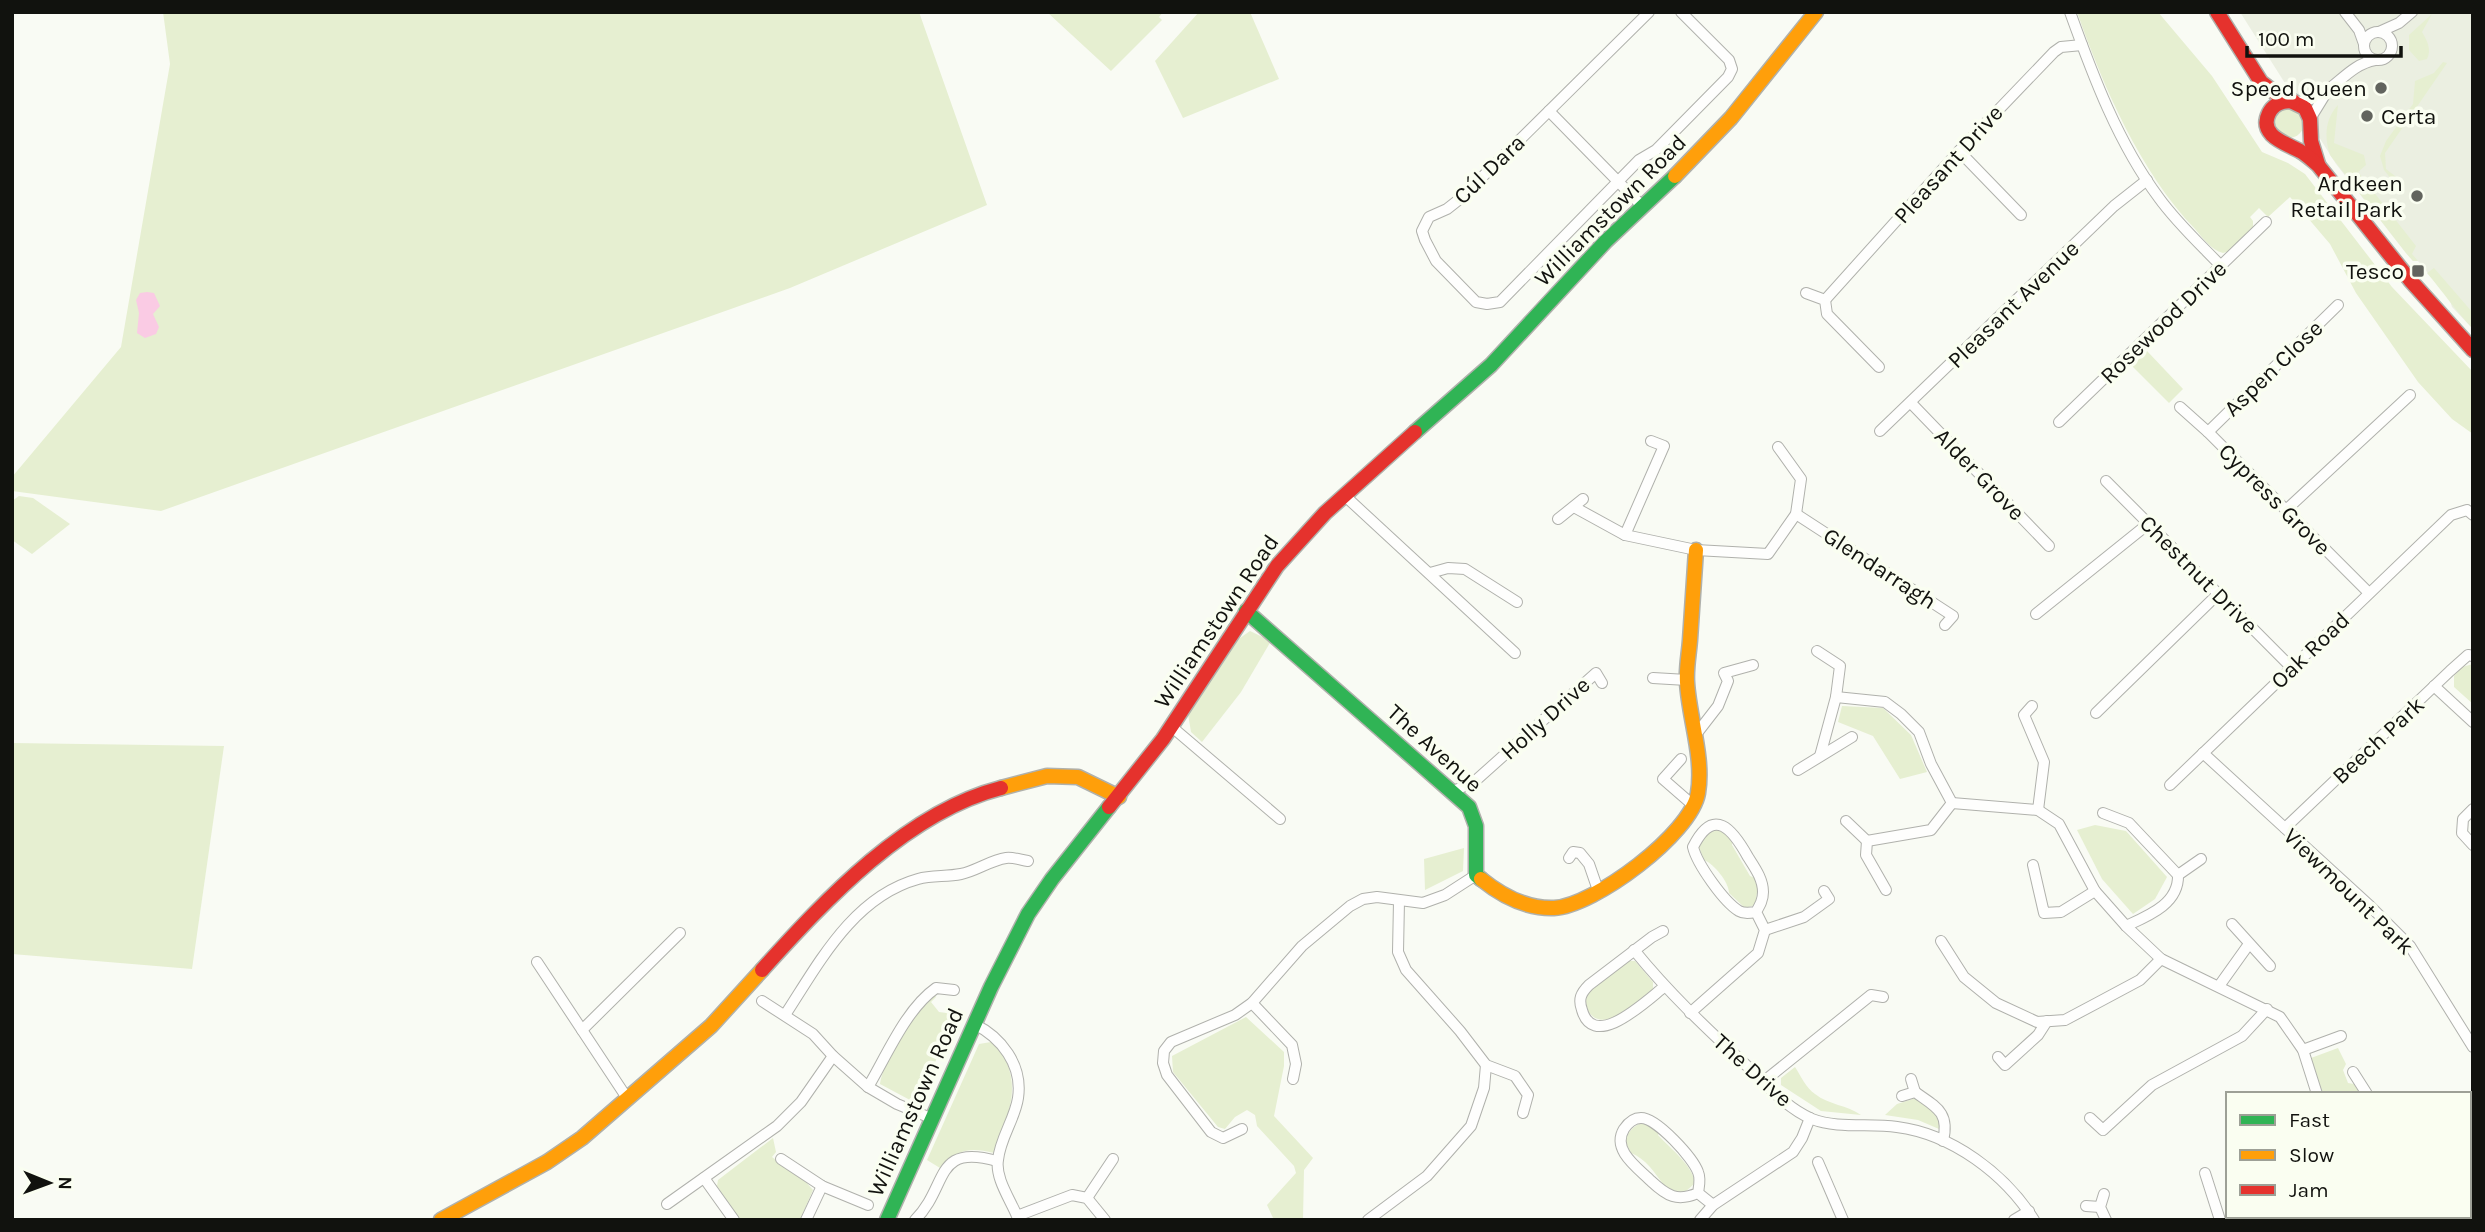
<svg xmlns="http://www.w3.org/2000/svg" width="2485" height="1232" font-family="Karla,sans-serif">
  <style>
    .built { fill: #ebefe1 }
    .green { fill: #e6efd1 }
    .water { fill: #facbe4 }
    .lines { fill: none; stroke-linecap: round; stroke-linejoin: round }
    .street-casing { stroke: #b0b1ac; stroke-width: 12 }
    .fast-casing { stroke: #b0b1ac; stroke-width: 17 }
    .slow-casing { stroke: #b0b1ac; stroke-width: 17 }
    .jam-casing { stroke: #b0b1ac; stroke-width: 17 }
    .street { stroke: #fefefd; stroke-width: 10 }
    .fast { stroke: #30b455; stroke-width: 14 }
    .slow { stroke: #ff9f0a; stroke-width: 14 }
    .jam { stroke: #e5322d; stroke-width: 14 }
    .poi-dot { fill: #62645e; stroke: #fafef1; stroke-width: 2.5 }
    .labels { text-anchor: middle; stroke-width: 7; stroke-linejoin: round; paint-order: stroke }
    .poi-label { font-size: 23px; fill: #11120e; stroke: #fafef1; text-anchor: end }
    .street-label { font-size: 23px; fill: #11120e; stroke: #fafef1 }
  </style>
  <rect width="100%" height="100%" fill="#f9fbf4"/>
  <polygon class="built" points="2240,12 2473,12 2473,329 2452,307 2450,300 2418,261 2413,261 2406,253 2336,164"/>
  <g class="green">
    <polygon points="163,12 919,12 987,205 790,288 161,511 12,491 12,477 121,347 170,64"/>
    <polygon points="1047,12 1163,12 1159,17 1162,20 1111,71"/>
    <polygon points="1199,12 1250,12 1279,79 1183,118 1155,61"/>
    <path d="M2077,12h81l54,64 50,76 26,11 17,11 87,113 81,85v62l-21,-15 -34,-37 -62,-89 -26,-49 -40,-47 -22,20 -9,-9 -9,9 3,4v9l-23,21 -7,2c-12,-3 -20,-15 -28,-24 -55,-57 -92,-143 -118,-217z"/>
    <path d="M2432,14l-10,18c5,9 10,17 5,27l-8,2 -10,-11v-15z"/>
    <polygon points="2443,62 2447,63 2385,153 2386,169 2405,184 2400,190 2384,170 2380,156 2386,141 2413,104 2415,81 2434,73"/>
    <path d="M2338,105l-4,38 30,12 2,10 -8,7 58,74 -4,8 6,7h-5l-7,-8 -76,-98c-6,-18 -5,-36 8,-50z"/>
    <circle cx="2289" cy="123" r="15"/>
    <path d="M2434,268l39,45v16c-17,-18 -30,-37 -46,-56z"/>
    <polygon points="2147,351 2183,389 2169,403 2132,366"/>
    <polygon points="19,496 33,498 70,524 32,554 12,540 12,501"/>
    <polygon points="1250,631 1271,641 1241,692 1202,742 1191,732 1188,714 1233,643"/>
    <polygon points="2473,664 2473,704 2454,687 2454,676 2462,667"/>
    <polygon points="1842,706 1883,708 1911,735 1927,772 1900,779 1873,736 1838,722"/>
    <polygon points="12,743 224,746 192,969 12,954"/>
    <polygon points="2095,825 2126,831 2167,877 2155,899 2133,914 2102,879 2077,830"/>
    <path d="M1719,829l14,10 -1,6 18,31 5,2 3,9 -3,18 -10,3 -16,-15c0,-11 -15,-29 -25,-33l-5,-13c3,-12 9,-15 20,-18z"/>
    <polygon points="1464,848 1463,871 1425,890 1424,859"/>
    <path d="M1628,961h7l18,21v7c-14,11 -49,46 -64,23 -4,-5 -4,-15 0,-21 7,-9 29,-22 39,-30z"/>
    <path d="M934,993l2,4 -5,5 8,10 16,2 -33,80 -12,6 -30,-16c4,-26 34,-74 54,-91z"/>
    <polygon points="1246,1017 1284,1052 1284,1066 1274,1116 1313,1158 1304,1170 1303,1220 1274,1220 1267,1205 1296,1173 1294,1166 1257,1126 1255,1115 1247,1110 1235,1117 1225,1129 1218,1127 1173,1072 1172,1056"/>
    <path d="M991,1042c8,4 12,12 16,21 13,33 -2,58 -13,90 -24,-6 -37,-4 -54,15l-13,-8 52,-116z"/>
    <polygon points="2338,1048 2346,1064 2343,1070 2348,1083 2354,1084 2360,1094 2323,1094 2311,1058"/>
    <path d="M1795,1067c6,9 11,21 20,27 14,11 32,11 46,21l-40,-4 -40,-26v-7z"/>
    <polygon points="1916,1098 1939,1116 1942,1123 1939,1129 1918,1120 1885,1115 1897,1104"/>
    <path d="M1643,1122l16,10 -1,3c13,14 35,31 37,48l-12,11c-7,-2 -16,-4 -20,-10 -9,-12 -17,-25 -32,-31l-6,-12c4,-11 8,-14 18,-19z"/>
    <polygon points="773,1138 776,1152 772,1157 806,1182 813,1190 800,1220 740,1220 717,1186 718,1180"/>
  </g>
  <polygon class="water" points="147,292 154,293 160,306 153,314 159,327 156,334 145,338 137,333 139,313 136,300 140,293"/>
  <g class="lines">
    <g class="street-casing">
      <g id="street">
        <polyline points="1649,12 1461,198 1447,209 1429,217 1422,231 1425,240 1436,261 1476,302 1487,304 1500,302 1639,160 1656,150 1728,77 1732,69 1729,60 1681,12"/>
        <path d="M2070,12c23,64 48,131 89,186 18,25 41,46 62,68"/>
        <polyline points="2345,12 2359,30 2364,44"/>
        <circle cx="2378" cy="46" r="14"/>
        <polyline points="2379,32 2399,23 2412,12"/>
        <path d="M2296,102c36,-2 47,-36 79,-42"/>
        <polyline points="1549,111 1643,207"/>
        <polyline points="2310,119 2326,93"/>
        <polyline points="1959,151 2021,215"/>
        <polyline points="1806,293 1825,300 1827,314 1879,367"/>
        <polyline points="1825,300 1959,151 2054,52 2061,47 2082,45"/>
        <polyline points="1911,403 2049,546"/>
        <polyline points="2180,407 2208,432 2369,593"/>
        <polyline points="2059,422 2266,222"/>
        <polyline points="1880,431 2114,206 2147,180"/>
        <polyline points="2208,432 2338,305"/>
        <polyline points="2106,481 2292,668"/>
        <polyline points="1344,495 1515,653"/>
        <polyline points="1574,507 1625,535 1696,550 1768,554 1796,514 1801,479 1778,447"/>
        <polyline points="2286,510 2410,395"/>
        <polyline points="1796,514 1953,616 1945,625"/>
        <polyline points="1558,519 1583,499"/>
        <polyline points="1625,535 1664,446 1651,441"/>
        <polyline points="1430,573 1448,568 1465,569 1517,602"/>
        <polyline points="2036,614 2148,524"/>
        <polyline points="1817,651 1840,666 1836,697 1820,756"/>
        <polyline points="1653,678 1687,680"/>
        <polyline points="2434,686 2473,722"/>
        <polyline points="1836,697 1885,702 1901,714 1919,732 1931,764 1952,803"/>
        <polyline points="2032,706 2024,715 2044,762 2038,810"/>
        <polyline points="2096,713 2218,594"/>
        <polyline points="1172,727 1280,819"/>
        <polyline points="1694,737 1718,706 1728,681 1724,673 1753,665"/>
        <polyline points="2203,753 2370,906 2410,946 2473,1047"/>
        <polyline points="1681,759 1663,779 1694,806"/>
        <polyline points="1798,770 1852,737"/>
        <polyline points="2170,785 2451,515 2467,510 2473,515"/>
        <polyline points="1451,792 1474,782 1596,673 1602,683"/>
        <polyline points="1952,803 2038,810 2059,824 2095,891 2126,926 2161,959 2280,1017 2303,1050 2317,1094"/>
        <polyline points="2473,809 2463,819 2462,833 2473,845"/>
        <path d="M2103,813l26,10 49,52c1,29 -30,41 -52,51"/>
        <polyline points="1846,821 1867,841"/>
        <polyline points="2285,828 2450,671 2468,655 2473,656"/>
        <polyline points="1867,841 1931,830 1952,803"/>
        <polyline points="1867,841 1866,855 1886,890"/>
        <polyline points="1569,858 1573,852 1580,853 1589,864 1599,893"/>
        <polyline points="2033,865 2044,913 2061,912 2095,891"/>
        <polyline points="2178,875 2201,859"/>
        <polyline points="1399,901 1398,952 1406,970 1460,1031 1486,1065 1515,1076 1528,1095 1523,1113"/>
        <polyline points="2232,924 2270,966"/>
        <polyline points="1765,930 1804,917 1829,899 1824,891"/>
        <path d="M1663,931l-11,6 -63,48c-8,8 -11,14 -7,25 12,42 65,-10 82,-23"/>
        <polyline points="1941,941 1964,977 1996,1003 2037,1022 2065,1020 2097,1003 2140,980 2161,959"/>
        <path d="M1634,950c34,42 72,78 112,115 20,19 40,43 66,54 26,10 58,4 85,8 55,7 108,47 137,93"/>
        <polyline points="537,962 627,1098"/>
        <polyline points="2219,986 2249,944"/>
        <polyline points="762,1001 813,1034 833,1056 868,1087 897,1104 933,1119"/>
        <polyline points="1252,1003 1292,1045 1296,1064 1293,1079"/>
        <path d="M1690,1013l68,-60 7,-23 -9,-18c4,-7 7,-12 7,-20 0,-13 -8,-24 -15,-35 -15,-27 -34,-52 -55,-10 4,17 31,55 46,64 5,3 11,2 17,1"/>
        <path d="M785,1015c34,-52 68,-118 133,-136 14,-4 28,-2 43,-5 15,-3 30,-14 45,-16 7,-1 15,2 22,3"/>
        <path d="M974,1024c27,13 49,41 44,74 -3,21 -18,40 -20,62 -3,18 12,39 19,56l55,-21 15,3 18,22"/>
        <polyline points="582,1030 680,933"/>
        <polyline points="2303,1050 2341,1036"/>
        <polyline points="1998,1057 2005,1065 2038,1035 2047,1021"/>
        <polyline points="2353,1072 2367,1094"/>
        <polyline points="1911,1079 1915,1092"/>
        <polyline points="1763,1082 1871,995 1883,997"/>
        <path d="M868,1087c19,-32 38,-78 68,-99l18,2"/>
        <path d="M1902,1096l13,-4c21,15 35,20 28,49"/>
        <polyline points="2090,1118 2103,1130 2152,1085 2242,1036 2267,1009"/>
        <polyline points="1242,1129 1223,1138 1211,1132 1167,1075 1163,1063 1164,1051 1171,1042 1235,1015 1252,1003 1302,946 1350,906 1363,899 1377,897 1423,903 1445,895 1476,875"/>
        <polyline points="781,1159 822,1186 868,1205"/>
        <polyline points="1818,1162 1843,1220"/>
        <polyline points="2205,1173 2220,1220"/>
        <polyline points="704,1178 734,1220"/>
        <path d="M1698,1193c1,-7 3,-14 0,-21 -5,-14 -41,-54 -57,-54 -7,0 -13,5 -17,11 -13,21 14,39 27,52 16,15 26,21 47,12l15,12"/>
        <polyline points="2104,1194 2100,1207 2106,1220"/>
        <polyline points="1087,1198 1113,1159"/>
        <polyline points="667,1204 777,1126 801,1102 833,1056"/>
        <polyline points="2086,1206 2100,1207"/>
        <polyline points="2390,1216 2392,1220"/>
        <polyline points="2419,1216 2420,1220"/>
        <polyline points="806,1220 822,1186"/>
        <path d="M915,1220c34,-34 18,-77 82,-59"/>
        <polyline points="1368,1220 1427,1176 1471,1126 1484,1088 1486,1065"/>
        <polyline points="1700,1220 1713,1205 1793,1152 1802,1138 1810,1118"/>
        <polyline points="2014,1220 2029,1211"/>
        <polyline points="2404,1220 2409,1216"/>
      </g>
    </g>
    <g class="fast-casing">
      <g id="fast">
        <polyline points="1415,432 1491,365 1606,241 1675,176"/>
        <polyline points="1246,611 1469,807 1476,826 1476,875 1481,879"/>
        <polyline points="887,1220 991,987 1028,914 1052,879 1109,807"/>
      </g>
    </g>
    <g class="slow-casing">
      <g id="slow">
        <polyline points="1675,176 1731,118 1816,12"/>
        <polyline points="1001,788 1047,776 1078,777 1119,797"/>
        <path d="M1481,879c21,17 45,30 73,29 40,-2 137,-74 144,-115 6,-36 -9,-75 -11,-111 -1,-14 2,-28 3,-42 2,-30 4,-60 6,-90"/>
        <polyline points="441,1220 547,1162 582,1138 711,1026 762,970"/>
      </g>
    </g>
    <g class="jam-casing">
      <g id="jam">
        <polyline points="2217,12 2261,82 2278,95 2305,108 2310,119 2311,141 2318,164"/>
        <path d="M2293,101c-10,0 -19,2 -24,12 -11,22 16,30 31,38 7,4 12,9 18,14l92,115 63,70"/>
        <polyline points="1109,807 1163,739 1277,566 1325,513 1415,432"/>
        <path d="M762,970c64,-71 145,-158 239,-182"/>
      </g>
    </g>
    <use href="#street" class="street"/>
    <use href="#fast" class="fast"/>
    <use href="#slow" class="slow"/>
    <use href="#jam" class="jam"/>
  </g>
  <g class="poi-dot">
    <circle cx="2381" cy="88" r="7"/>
    <circle cx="2367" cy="116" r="7"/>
    <circle cx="2417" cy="196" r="7"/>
    <rect x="2411" y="264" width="14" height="14" rx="3.5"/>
  </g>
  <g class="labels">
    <g class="poi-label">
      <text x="2367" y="96">Speed Queen</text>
      <text x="2381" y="124" text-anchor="start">Certa</text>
      <text x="2403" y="191">Ardkeen<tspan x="2403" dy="26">Retail Park</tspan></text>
      <text x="2404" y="279">Tesco</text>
    </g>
    <g class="street-label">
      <text transform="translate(1948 164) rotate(-48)" y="8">Pleasant Drive</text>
      <text transform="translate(1489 169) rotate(-44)" y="8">Cúl Dara</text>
      <text transform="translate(1610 210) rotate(-45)" y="8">Williamstown Road</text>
      <text transform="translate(2013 304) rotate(-44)" y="8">Pleasant Avenue</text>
      <text transform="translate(2163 322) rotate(-44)" y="8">Rosewood Drive</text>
      <text transform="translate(2273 368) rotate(-44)" y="8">Aspen Close</text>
      <text transform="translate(1980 474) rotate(46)" y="8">Alder Grove</text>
      <text transform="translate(2275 499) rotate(45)" y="8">Cypress Grove</text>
      <text transform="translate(1880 568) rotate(33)" y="8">Glendarragh</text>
      <text transform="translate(2199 574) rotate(45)" y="8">Chestnut Drive</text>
      <text transform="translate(1216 621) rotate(-56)" y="8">Williamstown Road</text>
      <text transform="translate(2310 650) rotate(-44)" y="8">Oak Road</text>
      <text transform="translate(1545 718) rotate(-42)" y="8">Holly Drive</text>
      <text transform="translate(2378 740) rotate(-43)" y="8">Beech Park</text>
      <text transform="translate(1435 748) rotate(42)" y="8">The Avenue</text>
      <text transform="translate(2349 891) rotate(44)" y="8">Viewmount Park</text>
      <text transform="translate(1753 1070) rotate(42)" y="8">The Drive</text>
      <text transform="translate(915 1102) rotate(-66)" y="8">Williamstown Road</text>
    </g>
  </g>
  <rect width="2485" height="1232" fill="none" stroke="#11120e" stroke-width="28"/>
  <rect x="2226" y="1092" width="245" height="126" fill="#fafef1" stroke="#9da096" stroke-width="2"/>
  <rect x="2240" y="1115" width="35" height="10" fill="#30b455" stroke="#9da096" stroke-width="2"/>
  <text x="2289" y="1127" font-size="21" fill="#11120e">Fast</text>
  <rect x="2240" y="1150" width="35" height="10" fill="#ff9f0a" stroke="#9da096" stroke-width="2"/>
  <text x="2289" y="1162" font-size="21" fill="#11120e">Slow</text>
  <rect x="2240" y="1185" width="35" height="10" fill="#e5322d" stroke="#9da096" stroke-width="2"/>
  <text x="2289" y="1197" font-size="21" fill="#11120e">Jam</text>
  <g transform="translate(49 1183) rotate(91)" stroke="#fafef1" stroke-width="5" paint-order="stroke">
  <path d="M0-5L12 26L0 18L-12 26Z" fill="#11120e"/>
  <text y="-10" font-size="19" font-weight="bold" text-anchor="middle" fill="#11120e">N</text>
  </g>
  <path d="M2247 46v10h154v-10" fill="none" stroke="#11120e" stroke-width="3.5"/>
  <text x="2258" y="46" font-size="21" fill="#11120e" stroke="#fafef1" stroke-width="5" paint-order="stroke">100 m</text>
</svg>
